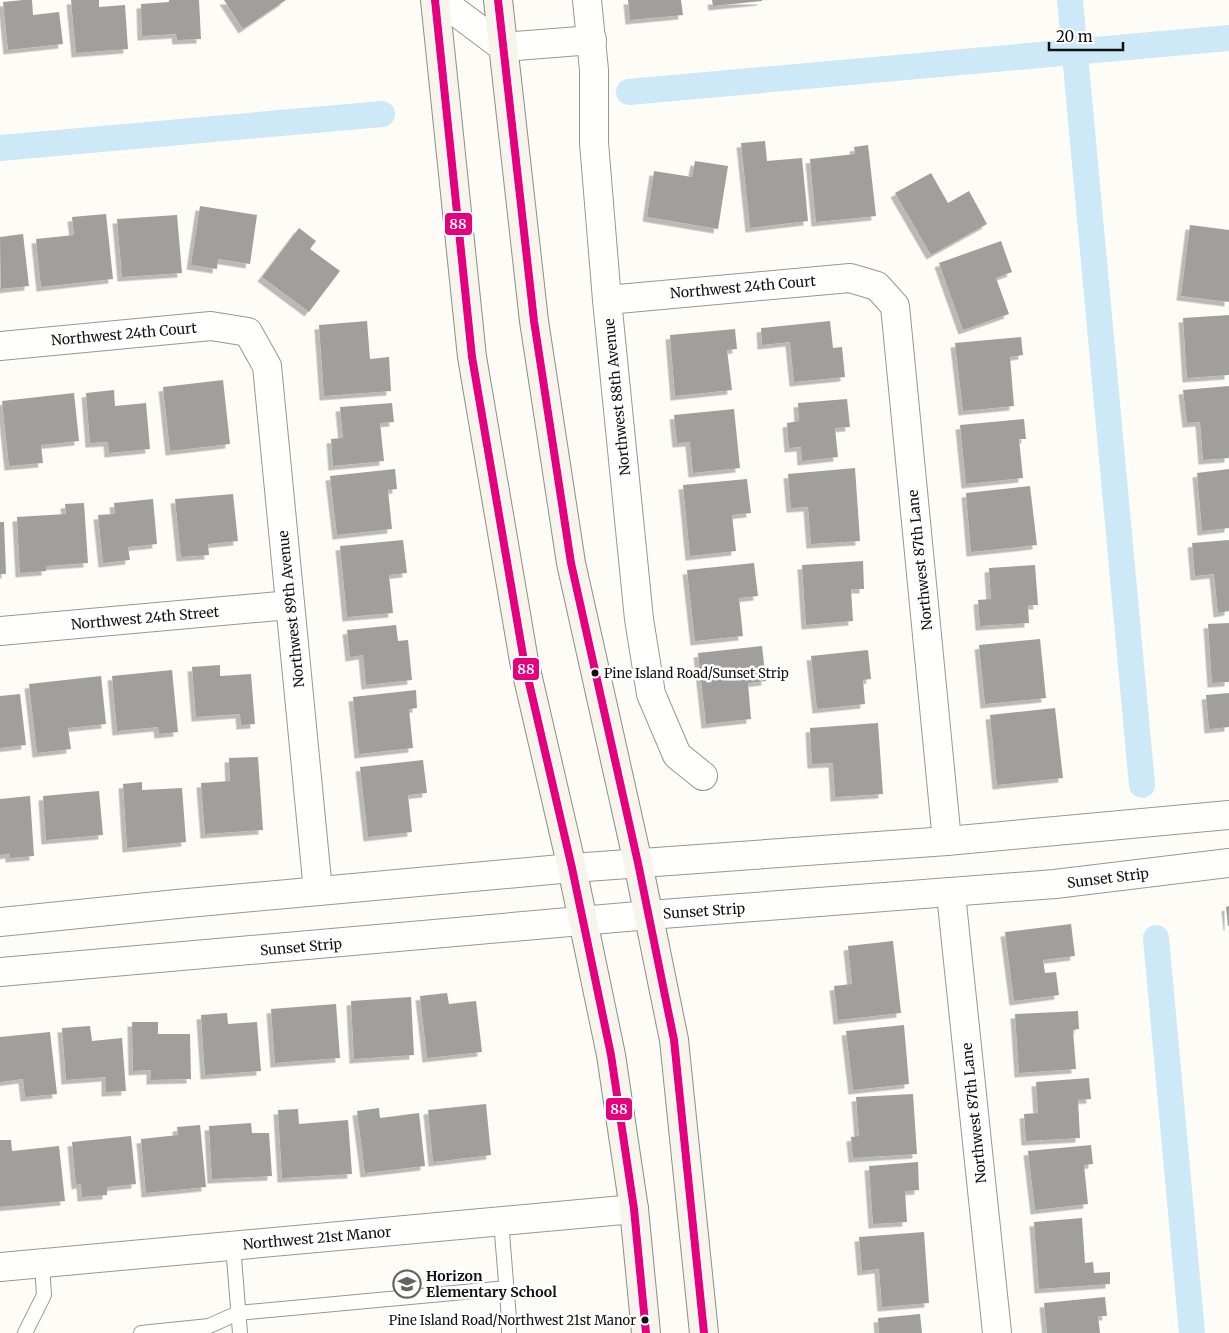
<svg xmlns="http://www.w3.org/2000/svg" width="1229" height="1333" font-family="Merriweather,serif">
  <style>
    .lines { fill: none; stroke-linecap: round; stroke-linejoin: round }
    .canal { stroke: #cde8f7; stroke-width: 26 }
    .building { fill: #a19f9c; filter: url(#shadow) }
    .service-casing { stroke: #979795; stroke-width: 16 }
    .minor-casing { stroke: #979795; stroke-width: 30 }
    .tertiary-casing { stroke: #979795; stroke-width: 30 }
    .secondary-casing { stroke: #8e8d8b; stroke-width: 30 }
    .service { stroke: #fffffe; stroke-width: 14 }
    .minor { stroke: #fffffe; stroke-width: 28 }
    .tertiary { stroke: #fffffe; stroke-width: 28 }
    .secondary { stroke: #f6f4eb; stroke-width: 28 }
    .bus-1-casing { stroke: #fff; stroke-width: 11 }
    .bus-1 { stroke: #e5007d; stroke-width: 8 }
    .bus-dot { fill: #111; stroke: #fff; stroke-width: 2 }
    .labels { text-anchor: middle; stroke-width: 5; stroke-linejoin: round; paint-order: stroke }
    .bus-label { font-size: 13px; fill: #111; stroke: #fff; text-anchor: start }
    .street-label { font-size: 14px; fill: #111; stroke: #fff }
    .poi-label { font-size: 14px; font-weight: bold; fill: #111; stroke: #fff; text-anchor: start }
    .line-badge { stroke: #fff; stroke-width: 2 }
    .badge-label { font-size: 14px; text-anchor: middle; font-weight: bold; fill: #fff }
  </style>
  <defs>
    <filter id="shadow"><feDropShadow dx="-4.5" dy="4.5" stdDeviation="0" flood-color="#0004"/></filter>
  </defs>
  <rect width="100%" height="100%" fill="#fdfcf7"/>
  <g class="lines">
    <g class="canal">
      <polyline points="1070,0 1142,785"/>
      <polyline points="629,92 1229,38"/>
      <polyline points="0,148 382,114"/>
      <polyline points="1156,938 1192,1333"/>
    </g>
  </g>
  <g class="building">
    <polygon points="23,0 32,0 33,15 59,12 63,44 8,50 3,2"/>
    <polygon points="71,0 99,0 99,7 125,5 128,49 76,53"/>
    <polygon points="169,0 199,0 201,39 177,40 176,34 142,36 141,4 169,2"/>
    <polygon points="224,0 286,0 243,29"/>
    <polygon points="628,0 681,0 683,15 630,20"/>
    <polygon points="712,0 762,0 762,1 713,6"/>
    <polygon points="765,141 767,161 802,158 808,221 750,228 741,143"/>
    <polygon points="868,145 876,216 816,222 810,159 855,154 854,147"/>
    <polygon points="695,161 728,166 718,229 647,217 654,171 692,177"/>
    <polygon points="931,173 948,203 969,191 987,224 931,255 895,193"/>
    <polygon points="200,206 257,215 250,264 218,259 217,269 191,265"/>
    <polygon points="106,214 113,279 41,287 36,239 74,235 72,217"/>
    <polygon points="177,215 182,273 122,277 117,219"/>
    <polygon points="1190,225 1229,230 1229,302 1181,296"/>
    <polygon points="299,228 316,241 310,249 340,271 309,312 262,277"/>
    <polygon points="23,234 29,286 1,289 0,237"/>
    <polygon points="1001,241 1012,272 996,278 1009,314 963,330 939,263"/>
    <polygon points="1229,315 1229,375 1187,378 1183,318"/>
    <polygon points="367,321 370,359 389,357 391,391 324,396 319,325"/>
    <polygon points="830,321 833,348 842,347 845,377 794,382 790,342 762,345 761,328"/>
    <polygon points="735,329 737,349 727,350 732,390 675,396 670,335"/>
    <polygon points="1021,337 1023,355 1010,357 1014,406 963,411 955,343"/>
    <polygon points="223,380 230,444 170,451 163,387"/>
    <polygon points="1229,386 1229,458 1203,460 1200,422 1187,423 1183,390"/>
    <polygon points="114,390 115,406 146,403 150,449 109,453 108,442 90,443 86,393"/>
    <polygon points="74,393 79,441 41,445 43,463 9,466 2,401"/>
    <polygon points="847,399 850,427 835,428 838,457 802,461 801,447 789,448 787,423 799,421 798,403"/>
    <polygon points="392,403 394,422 380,423 384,461 333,466 331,439 343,438 340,407"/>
    <polygon points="734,409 740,468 693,473 690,442 677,443 674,415"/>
    <polygon points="1024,419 1026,439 1019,439 1023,478 966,484 960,425"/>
    <polygon points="855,468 860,541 811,544 808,507 791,508 788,474"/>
    <polygon points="395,469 397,489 388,490 392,529 337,535 330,476"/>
    <polygon points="1229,469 1229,528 1202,531 1197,473"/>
    <polygon points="747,479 751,513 732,515 736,551 690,556 683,485"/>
    <polygon points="1030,486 1037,545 971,552 966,493"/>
    <polygon points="233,494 238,541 208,544 209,555 181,557 175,499"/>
    <polygon points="153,499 157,544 128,547 130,560 103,563 98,515 115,514 114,503"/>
    <polygon points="84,503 88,563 46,566 46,571 20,573 17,517 66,514 65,504"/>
    <polygon points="0,522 4,522 6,574 0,574"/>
    <polygon points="403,540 407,573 389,575 393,613 347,617 340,546"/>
    <polygon points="1229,540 1229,611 1218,613 1214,574 1195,576 1192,543"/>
    <polygon points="863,561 864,589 851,589 853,621 806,625 802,565"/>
    <polygon points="754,563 758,596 739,598 743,636 695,641 687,570"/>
    <polygon points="1035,565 1038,605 1028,605 1029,623 980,626 978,600 991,599 989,568"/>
    <polygon points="1229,623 1229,682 1212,683 1208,624"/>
    <polygon points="396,625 398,641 408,640 412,680 366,685 363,655 350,657 347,630"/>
    <polygon points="1040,639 1046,698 985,704 979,645"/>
    <polygon points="762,646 766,681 748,683 751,719 706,724 698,653"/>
    <polygon points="868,650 871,679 863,680 865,704 817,709 811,656"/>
    <polygon points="220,665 220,676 251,674 255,724 241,725 240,714 196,717 192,667"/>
    <polygon points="172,670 178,732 159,734 158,727 117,731 112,676"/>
    <polygon points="101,676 106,724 68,728 71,749 37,753 29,684"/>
    <polygon points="416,690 417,708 409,709 413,748 359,754 353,697"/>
    <polygon points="1229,693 1229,727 1209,729 1206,695"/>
    <polygon points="20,694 26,745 0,748 0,696"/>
    <polygon points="1055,708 1063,778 997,785 990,715"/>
    <polygon points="878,723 883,794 835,797 833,763 812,764 810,728"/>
    <polygon points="258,757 263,830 205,834 201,783 230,781 229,758"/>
    <polygon points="423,760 427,793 408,795 412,832 368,837 360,767"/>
    <polygon points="142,782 142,790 182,788 186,842 127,848 123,784"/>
    <polygon points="99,791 103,835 46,840 43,796"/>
    <polygon points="30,796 34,856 10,858 10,854 0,855 0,799"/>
    <polygon points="1229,906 1229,926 1228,926 1226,907"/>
    <polygon points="1071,924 1075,956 1043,960 1045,973 1056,972 1059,995 1014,1001 1005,932"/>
    <polygon points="893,941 901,1013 838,1020 834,986 852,984 848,946"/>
    <polygon points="447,993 449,1004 476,1001 482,1052 427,1058 420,996"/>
    <polygon points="411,997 414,1055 354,1059 351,1001"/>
    <polygon points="336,1004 340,1058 275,1063 271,1009"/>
    <polygon points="1078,1011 1079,1029 1073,1030 1076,1069 1019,1073 1015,1014"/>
    <polygon points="227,1013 228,1024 257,1022 261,1071 205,1075 201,1015"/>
    <polygon points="132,1022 158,1022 158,1034 190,1034 191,1079 151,1080 151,1070 133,1071"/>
    <polygon points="904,1025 909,1084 853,1090 846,1031"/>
    <polygon points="90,1026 92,1041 122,1038 126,1091 106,1092 106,1077 66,1080 62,1028"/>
    <polygon points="50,1032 57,1094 25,1097 23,1079 0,1082 0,1037"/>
    <polygon points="1089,1078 1091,1099 1078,1100 1080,1138 1026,1141 1024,1114 1038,1113 1036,1082"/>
    <polygon points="913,1094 917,1154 853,1158 851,1137 859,1136 856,1097"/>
    <polygon points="486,1104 491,1155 433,1162 428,1110"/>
    <polygon points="379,1108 380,1118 419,1113 425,1166 365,1173 357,1111"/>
    <polygon points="298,1109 299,1124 348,1120 352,1174 282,1178 278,1110"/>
    <polygon points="251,1123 252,1133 269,1133 272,1176 212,1179 209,1126"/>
    <polygon points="200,1125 206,1187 146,1193 141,1139 178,1135 177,1127"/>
    <polygon points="131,1136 136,1184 107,1187 107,1195 82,1197 81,1184 76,1185 72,1142"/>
    <polygon points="0,1140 11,1140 12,1151 59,1146 65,1201 0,1207"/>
    <polygon points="1091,1145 1093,1164 1084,1165 1088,1204 1035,1210 1028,1151"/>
    <polygon points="918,1162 919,1190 905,1191 907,1222 873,1224 869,1166"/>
    <polygon points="1082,1218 1085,1263 1093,1262 1094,1273 1110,1272 1110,1284 1039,1289 1034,1222"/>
    <polygon points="924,1232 929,1303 882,1307 879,1269 862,1271 859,1237"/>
    <polygon points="1105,1297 1107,1316 1098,1316 1100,1333 1047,1333 1044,1303"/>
    <polygon points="920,1314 922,1333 879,1333 878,1318"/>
  </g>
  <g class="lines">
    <g class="service-casing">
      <g id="service">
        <polyline points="501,1221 509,1319 509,1333"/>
        <polyline points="233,1245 240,1333"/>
        <polyline points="25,1333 44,1295 42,1263"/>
        <polyline points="141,1333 209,1326 238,1313 507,1288"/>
      </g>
    </g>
    <g class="minor-casing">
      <g id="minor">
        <polyline points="440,0 503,47 592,40"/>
        <polyline points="587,0 594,70 594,143 607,300 639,619 651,694 677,755 703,776"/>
        <polyline points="607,300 850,278 877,286 895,306 947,841"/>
        <polyline points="0,346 211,326 248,332 267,366 318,891"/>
        <polyline points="0,631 290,605"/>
        <polyline points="951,894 997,1333"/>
        <polyline points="0,1267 634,1209"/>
      </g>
    </g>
    <g class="tertiary-casing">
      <g id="tertiary">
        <polyline points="0,922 177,904 572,868 947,841 1229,815"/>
        <polyline points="0,972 649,915 1055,884 1229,863"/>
      </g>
    </g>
    <g class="secondary-casing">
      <g id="secondary">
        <polyline points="435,0 472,357 524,661 572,868 611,1055 634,1209 646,1333"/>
        <polyline points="498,0 534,321 571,563 638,863 674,1040 704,1333"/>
      </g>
    </g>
    <use href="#service" class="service"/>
    <use href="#minor" class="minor"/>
    <use href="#tertiary" class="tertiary"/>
    <use href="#secondary" class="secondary"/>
    <g class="bus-1-casing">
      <g id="bus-1">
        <polyline points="435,0 472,357 524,661 572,868 611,1055 634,1209 646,1333"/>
        <polyline points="498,0 534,321 571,563 638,863 674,1040 704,1333"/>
      </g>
    </g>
    <use href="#bus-1" class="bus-1"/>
  </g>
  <defs>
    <g id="school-ring" transform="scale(1.4375)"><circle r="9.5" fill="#fff" stroke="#646362" stroke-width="1.5"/><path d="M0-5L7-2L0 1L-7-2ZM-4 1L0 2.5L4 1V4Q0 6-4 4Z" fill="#646362"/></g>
  </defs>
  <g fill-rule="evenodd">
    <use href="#school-ring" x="407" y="1284"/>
  </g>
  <g class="bus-dot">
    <circle cx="595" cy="673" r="4.5"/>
    <circle cx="645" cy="1320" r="4.5"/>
  </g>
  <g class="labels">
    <g class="bus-label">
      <text x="604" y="678">Pine Island Road/Sunset Strip</text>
      <text x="636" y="1325" text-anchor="end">Pine Island Road/Northwest 21st Manor</text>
    </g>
    <g class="street-label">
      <text transform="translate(743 287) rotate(-5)" y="5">Northwest 24th Court</text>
      <text transform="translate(124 334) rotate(-5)" y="5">Northwest 24th Court</text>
      <text transform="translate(617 397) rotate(-96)" y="5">Northwest 88th Avenue</text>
      <text transform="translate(920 560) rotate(-96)" y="5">Northwest 87th Lane</text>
      <text transform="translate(291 609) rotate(-96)" y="5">Northwest 89th Avenue</text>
      <text transform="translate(145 618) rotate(-5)" y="5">Northwest 24th Street</text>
      <text transform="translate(1108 878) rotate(-7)" y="5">Sunset Strip</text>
      <text transform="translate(704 911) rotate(-4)" y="5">Sunset Strip</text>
      <text transform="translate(301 947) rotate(-5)" y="5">Sunset Strip</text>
      <text transform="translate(974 1113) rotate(-96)" y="5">Northwest 87th Lane</text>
      <text transform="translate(317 1238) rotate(-5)" y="5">Northwest 21st Manor</text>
    </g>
    <g class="poi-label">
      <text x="426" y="1281">Horizon<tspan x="426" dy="16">Elementary School</tspan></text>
    </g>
  </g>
  <g class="line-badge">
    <rect x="444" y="212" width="29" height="24" rx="5" fill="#e5007d"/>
    <rect x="512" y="657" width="28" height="24" rx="5" fill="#e5007d"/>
    <rect x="605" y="1097" width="28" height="24" rx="5" fill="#e5007d"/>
  </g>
  <g class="badge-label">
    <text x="458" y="229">88</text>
    <text x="526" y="674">88</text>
    <text x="619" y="1114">88</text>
  </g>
  <path d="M1049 42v8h74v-8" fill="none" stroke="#111111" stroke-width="2.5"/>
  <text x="1056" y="42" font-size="15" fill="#111111" stroke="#ffffff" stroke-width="4" paint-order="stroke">20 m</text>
</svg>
